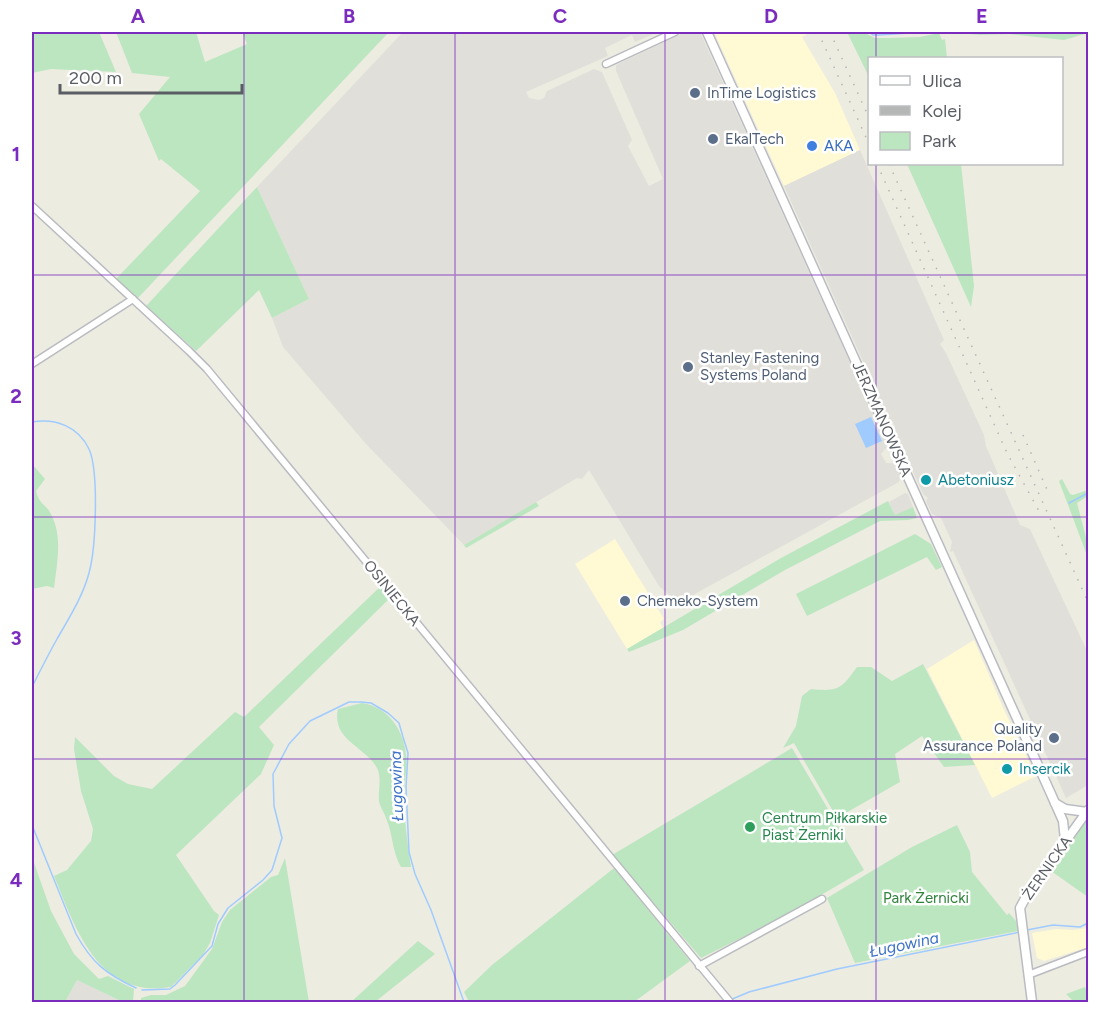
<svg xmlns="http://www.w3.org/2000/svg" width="1120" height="1034" font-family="Figtree,sans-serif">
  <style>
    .commercial { fill: #fff9d4 }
    .industrial { fill: #e1dfd9 }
    .green { fill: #bce6c0 }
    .water { fill: #9fcbff }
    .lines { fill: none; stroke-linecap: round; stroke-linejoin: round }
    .stream { stroke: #9fcbff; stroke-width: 1.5 }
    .street-casing { stroke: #b9bbc1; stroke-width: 9 }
    .secondary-casing { stroke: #babcc3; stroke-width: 11 }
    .street { stroke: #fff; stroke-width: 6 }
    .secondary { stroke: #fff; stroke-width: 8 }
    .rail { stroke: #b5b6b6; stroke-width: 1.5; stroke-dasharray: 1.5 8; stroke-linecap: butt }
    .grid { fill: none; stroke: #7b2cbf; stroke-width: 1.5; stroke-opacity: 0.55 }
    .service-dot { fill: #5c6f8a; stroke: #fff; stroke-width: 2 }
    .shop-dot { fill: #3f7fe0; stroke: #fff; stroke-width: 2 }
    .culture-dot { fill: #0f9aa8; stroke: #fff; stroke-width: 2 }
    .leisure-dot { fill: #2e9e5b; stroke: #fff; stroke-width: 2 }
    .labels { text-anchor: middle; stroke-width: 5; stroke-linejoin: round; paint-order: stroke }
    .service-label { font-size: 15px; fill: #4e5e75; stroke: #fff; text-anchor: start }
    .shop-label { font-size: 15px; fill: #366cbe; stroke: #fff; text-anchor: start }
    .street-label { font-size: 15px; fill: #5a5d63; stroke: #fff }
    .culture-label { font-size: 15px; fill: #0d838f; stroke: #fff; text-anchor: start }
    .leisure-label { font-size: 15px; fill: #27864d; stroke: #fff; text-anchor: start }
    .park-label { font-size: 15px; fill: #30833d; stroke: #fff }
    .water-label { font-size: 16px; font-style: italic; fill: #3d72c7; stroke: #fff }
    .neatline { fill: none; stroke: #7b2cbf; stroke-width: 2 }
    .grid-label { font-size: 20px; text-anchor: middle; font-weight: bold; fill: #7b2cbf }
  </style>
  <rect width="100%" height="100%" fill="#edece1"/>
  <g class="commercial">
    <polygon points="714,32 805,32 806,35 802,37 835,93 860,150 784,186"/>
    <polygon points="615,539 664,619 660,622 663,628 627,649 575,564"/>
    <polygon points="974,640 1004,710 1036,776 992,798 927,669"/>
    <polygon points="1088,928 1088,947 1044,961 1037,958 1032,933 1056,929 1073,930"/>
  </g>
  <g class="industrial">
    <polygon points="403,32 658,32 635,42 632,35 605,48 608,56 526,92 529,98 539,100 544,98 547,91 594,69 602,72 632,140 628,146 649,186 663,179 616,71 616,65 685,32 700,32 888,446 881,454 886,463 892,463 897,466 901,476 899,482 693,595 680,598 669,595 659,586 589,470 582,479 577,478 464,545 366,444 283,347 272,318 309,299 257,187"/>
    <polygon points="860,150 944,340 940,344 946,353 984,435 986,446 1020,525 1030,529 1088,653 1088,785 1066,798 953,551 950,552 952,542 941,518 932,514 926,501 928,498 923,494 894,430 895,427 893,422 890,421 784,186"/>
    <polygon points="905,493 908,494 913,507 895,516 889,502"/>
    <polygon points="77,980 123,1002 65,1002"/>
  </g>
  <g class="green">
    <polygon points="32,32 99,32 116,72 51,69 32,73"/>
    <polygon points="116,32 196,32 205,62 247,44 242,32 389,32 137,299 116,279 200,191 161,159 159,161 139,114 170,77 132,73"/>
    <polygon points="847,32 863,32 875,38 889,38 920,37 939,33 942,40 945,39 947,58 870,58 869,77"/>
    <polygon points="950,32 1088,32 1088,33 1064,40 1009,34 980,35"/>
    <polygon points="907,164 961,164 974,286 971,307"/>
    <polygon points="257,187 309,299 272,318 259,290 196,351 146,306"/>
    <path d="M32,464l13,15 -9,12c4,15 10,13 15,23 12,23 6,49 3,74l-7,-2 -15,3z"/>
    <polygon points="1062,479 1070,494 1073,495 1088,490 1088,496 1077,503 1088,545 1088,558 1059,481"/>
    <polygon points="888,501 895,515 913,507 917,518 908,520 880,521 785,570 683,630 629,652 627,649 781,558"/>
    <polygon points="536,502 539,506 466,548 464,545"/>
    <polygon points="915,534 931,544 942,567 936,570 927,557 807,616 796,594"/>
    <path d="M382,585l9,12 -132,130 15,18 -13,29 -85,81 38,56 5,4 -9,28 -7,12 -32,32c-73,12 -95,-58 -117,-111l13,-6 24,-29 2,-12 -12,-38 -7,-42 1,-12 39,39 14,8 24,5 83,-77 9,5z"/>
    <path d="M923,664l52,101 -31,2 -22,-31 -27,18 5,28 -63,36 -43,-75 -11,5 13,-22 6,-30 9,-7c28,3 31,-1 46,-22h14l21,14z"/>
    <path d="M362,703c26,4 42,27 44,52 2,13 -2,25 -2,37 0,25 3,50 7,75h-10c-9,-15 -8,-33 -15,-49 -2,-6 -6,-11 -7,-17 -1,-11 3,-23 -2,-33 -11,-21 -46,-28 -39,-59z"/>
    <polygon points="792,748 864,870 785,916 701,958 612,855"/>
    <polygon points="1088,819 1088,897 1051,871"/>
    <polygon points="957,825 970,852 972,872 1007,915 1009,913 1016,921 1018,931 855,963 827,898 912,847"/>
    <polygon points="32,857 51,911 74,954 99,979 108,976 134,989 133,1002 123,1002 77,980 65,1002 32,1002"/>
    <polygon points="285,858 309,1002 141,1002 141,998 151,995 166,995 185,986 212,949 222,922 230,910 271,877 278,875"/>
    <polygon points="614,868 690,961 634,1002 469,1002 464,992 492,965"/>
    <polygon points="418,941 435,954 375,1002 351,1002"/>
    <polygon points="1085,987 1088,995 1088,1002 1074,1002 1066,994"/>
  </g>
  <polygon class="water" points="871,417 882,441 866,448 855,424"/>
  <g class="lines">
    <g class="stream">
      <polyline points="869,32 873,35 879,35 925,32"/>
      <path d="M32,422c23,-4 46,4 57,27 10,22 7,99 0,124 -6,23 -20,45 -32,66 -9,16 -17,32 -25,48"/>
      <polyline points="1069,503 1088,493"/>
      <path d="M32,825l44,109c16,29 30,40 60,54"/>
      <polyline points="1027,930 1053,925 1080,927 1088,923"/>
      <polyline points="142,990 170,989 175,985 212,946 218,924 228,908 263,880 272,870 282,838 274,806 273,774 289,744 310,721 349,702 361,702 371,703 388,713 399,723 403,737 408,753 406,787 409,852 415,874 431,910 464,1002"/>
      <polyline points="730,1000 749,992 837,969 1020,932"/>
    </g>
    <g class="street-casing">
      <g id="street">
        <polyline points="606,64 675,32"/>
        <polyline points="32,206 189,351 207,369 730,1002"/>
        <polyline points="32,364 133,299"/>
        <polyline points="699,966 822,899"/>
        <polyline points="1028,975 1088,952"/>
      </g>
    </g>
    <g class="secondary-casing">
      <g id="secondary">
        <polyline points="707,32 1051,794 1063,821 1065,840"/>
        <polyline points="1055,803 1065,809 1087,812"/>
        <polyline points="1032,1002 1020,908 1027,895 1088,810"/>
      </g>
    </g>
    <use href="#street" class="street"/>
    <use href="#secondary" class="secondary"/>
    <g class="rail">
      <polyline points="818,32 870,146"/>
      <polyline points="830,32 870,120"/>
      <polyline points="877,164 1007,453 1039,511"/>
      <polyline points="889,164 1088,602"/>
      <polyline points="1023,435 1049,494"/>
    </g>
  </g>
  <path class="grid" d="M244,32v970M455,32v970M665,32v970M876,32v26M876,164v838M32,275h1056M32,517h1056M32,759h1056"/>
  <g class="service-dot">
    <circle cx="695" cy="93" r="6"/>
    <circle cx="713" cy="139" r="6"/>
    <circle cx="688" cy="367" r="6"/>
    <circle cx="625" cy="601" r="6"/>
    <circle cx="1054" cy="738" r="6"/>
  </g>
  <circle class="shop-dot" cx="812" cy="146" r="6"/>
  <g class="culture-dot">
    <circle cx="926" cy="480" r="6"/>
    <circle cx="1007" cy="769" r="6"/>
  </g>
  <circle class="leisure-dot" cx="750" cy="827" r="6"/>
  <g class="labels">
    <g class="service-label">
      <text x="707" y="98">InTime Logistics</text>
      <text x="725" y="144">EkalTech</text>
      <text x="700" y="363">Stanley Fastening<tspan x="700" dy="17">Systems Poland</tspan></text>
      <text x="637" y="606">Chemeko-System</text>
      <text x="1042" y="734" text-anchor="end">Quality<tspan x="1042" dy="17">Assurance Poland</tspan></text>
    </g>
    <g class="shop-label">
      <text x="824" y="151">AKA</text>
    </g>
    <g class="street-label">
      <text transform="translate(882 419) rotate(66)" y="5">JERZMANOWSKA</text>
      <text transform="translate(392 593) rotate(51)" y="5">OSINIECKA</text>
      <text transform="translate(1047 868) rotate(-55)" y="5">ŻERNICKA</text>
    </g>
    <g class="culture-label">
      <text x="938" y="485">Abetoniusz</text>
      <text x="1019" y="774">Insercik</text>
    </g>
    <g class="leisure-label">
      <text x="762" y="823">Centrum Piłkarskie<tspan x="762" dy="17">Piast Żerniki</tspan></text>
    </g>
    <g class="park-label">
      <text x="926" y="903">Park Żernicki</text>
    </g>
    <g class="water-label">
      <text transform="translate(396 786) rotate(-92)" y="6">Ługowina</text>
      <text transform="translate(904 944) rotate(-12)" y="6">Ługowina</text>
    </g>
  </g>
  <rect width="1120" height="1034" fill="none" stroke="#ffffff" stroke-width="66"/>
  <rect x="868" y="57" width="195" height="108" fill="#ffffff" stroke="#bdbec1" stroke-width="1.5"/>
  <rect x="880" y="76" width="30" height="9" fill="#ffffff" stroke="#bdbec1" stroke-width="1.5"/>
  <text x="922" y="87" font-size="18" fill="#5a5d63">Ulica</text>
  <rect x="880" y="106" width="30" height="9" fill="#b5b6b6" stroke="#bdbec1" stroke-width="1.5"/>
  <text x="922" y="117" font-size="18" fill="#5a5d63">Kolej</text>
  <rect x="880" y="132" width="30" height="18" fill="#bce6c0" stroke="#bdbec1" stroke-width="1.5"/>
  <text x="922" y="147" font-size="18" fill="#5a5d63">Park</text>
  <path d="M60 84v9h182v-9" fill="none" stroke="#5a5d63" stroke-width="3"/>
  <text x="69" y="84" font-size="18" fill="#5a5d63" stroke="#ffffff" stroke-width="4.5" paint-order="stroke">200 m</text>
  <rect x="33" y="33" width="1054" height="968" class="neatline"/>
  <g class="grid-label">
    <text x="138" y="23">A</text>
    <text x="349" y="23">B</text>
    <text x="560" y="23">C</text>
    <text x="771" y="23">D</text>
    <text x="982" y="23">E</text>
    <text x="16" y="161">1</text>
    <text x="16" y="403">2</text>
    <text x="16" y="645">3</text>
    <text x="16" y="887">4</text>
  </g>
</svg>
